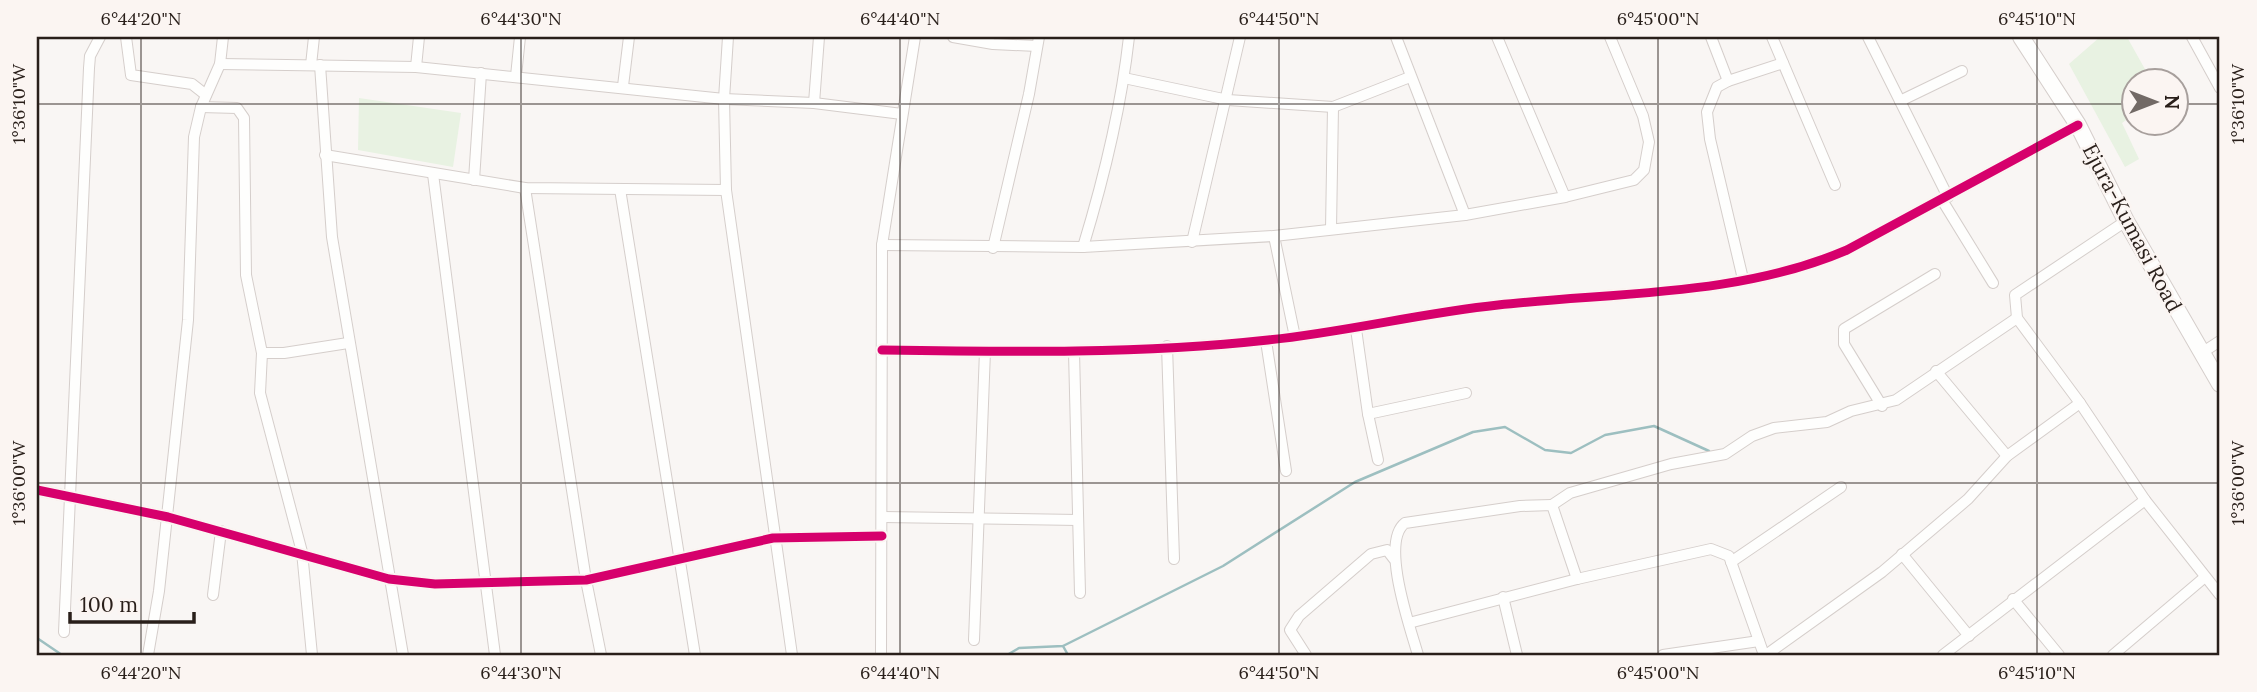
<svg xmlns="http://www.w3.org/2000/svg" width="2257" height="692" font-family="Lora,serif">
  <style>
    .green { fill: #e8f2e2 }
    .lines { fill: none; stroke-linecap: round; stroke-linejoin: round }
    .stream { stroke: #9dbfc0; stroke-width: 2.5 }
    .street-casing { stroke: #d5cecb; stroke-width: 12 }
    .primary-casing { stroke: #d5cecb; stroke-width: 18 }
    .street { stroke: #fefefd; stroke-width: 10 }
    .primary { stroke: #fefefd; stroke-width: 16 }
    .cycleway-casing { stroke: #fbf5f2; stroke-width: 13 }
    .cycleway { stroke: #d6006c; stroke-width: 9 }
    .ticks { fill: none; stroke: #291f1a; stroke-width: 2; stroke-opacity: 0.45 }
    .labels { text-anchor: middle; stroke-width: 5; stroke-linejoin: round; paint-order: stroke }
    .street-label { font-size: 21px; fill: #291f1a; stroke: #fbf5f2 }
    .neatline { fill: none; stroke: #291f1a; stroke-width: 2.5 }
    .ticks-label { font-size: 18px; text-anchor: middle; fill: #291f1a }
  </style>
  <rect width="100%" height="100%" fill="#f9f6f4"/>
  <g class="green">
    <polygon points="2100,37 2127,37 2151,80 2134,80 2134,114 2122,123 2139,159 2125,167 2069,64"/>
    <polygon points="359,98 461,113 453,167 358,150"/>
  </g>
  <g class="lines">
    <g class="stream">
      <polyline points="37,638 62,655"/>
      <polyline points="1063,646 1068,655"/>
      <polyline points="1007,655 1019,648 1063,646 1223,566 1355,482 1473,432 1505,427 1545,450 1571,453 1605,435 1654,426 1709,451"/>
    </g>
    <g class="street-casing">
      <g id="street">
        <polyline points="126,37 131,75 192,84 206,95"/>
        <polyline points="728,37 724,99 726,190 792,655"/>
        <polyline points="953,37 993,44 1037,46"/>
        <polyline points="1396,37 1465,215"/>
        <polyline points="1497,37 1565,197"/>
        <polyline points="1711,37 1728,81"/>
        <polyline points="1772,37 1835,185"/>
        <polyline points="1868,37 1948,197"/>
        <polyline points="2192,37 2220,88"/>
        <polyline points="220,64 416,67 724,99 814,103 902,114"/>
        <polyline points="311,65 314,37"/>
        <polyline points="320,65 332,237 403,655"/>
        <polyline points="416,67 419,37"/>
        <polyline points="516,76 520,37"/>
        <polyline points="1124,78 1228,100 1333,107 1410,77"/>
        <polyline points="623,86 629,37"/>
        <polyline points="1900,101 1962,71"/>
        <polyline points="814,103 819,37"/>
        <polyline points="201,107 237,108 244,118 246,275 262,353"/>
        <polyline points="325,155 525,188 726,190"/>
        <polyline points="433,174 495,655"/>
        <polyline points="474,180 481,73"/>
        <polyline points="525,188 586,580 601,655"/>
        <polyline points="620,189 695,655"/>
        <polyline points="1942,200 1993,283"/>
        <polyline points="2126,221 2015,295 2017,318 2080,403 2145,500 2220,595"/>
        <polyline points="1331,229 1333,107"/>
        <polyline points="1274,236 1295,337"/>
        <polyline points="1192,242 1240,37"/>
        <polyline points="882,245 1083,247 1274,236 1465,215 1565,197 1634,180 1644,170 1649,142 1643,116 1610,37"/>
        <path d="M1083,247c21,-69 38,-138 46,-210"/>
        <polyline points="993,248 1029,94 1039,37"/>
        <polyline points="1743,279 1710,139 1707,112 1717,87 1728,81 1783,63"/>
        <polyline points="1356,329 1368,414 1378,460"/>
        <polyline points="1266,341 1286,471"/>
        <polyline points="1167,346 1174,559"/>
        <path d="M882,350c129,2 258,4 386,-10 78,-8 153,-27 230,-35 117,-13 239,-8 349,-55l231,-125"/>
        <polyline points="1074,352 1080,593"/>
        <polyline points="2203,352 2220,341"/>
        <polyline points="1936,371 2007,456"/>
        <polyline points="1882,406 1844,344 1844,329 1935,274"/>
        <polyline points="1368,414 1466,393"/>
        <polyline points="37,490 168,517 389,579 435,584 586,580 773,538 882,536"/>
        <polyline points="1552,505 1570,493 1671,464 1725,454 1752,436 1774,428 1827,422 1851,411 1896,400 2017,318"/>
        <polyline points="883,517 1078,520"/>
        <polyline points="1902,554 1969,636"/>
        <polyline points="1731,562 1841,487"/>
        <polyline points="213,595 221,531"/>
        <polyline points="1503,597 1517,655"/>
        <polyline points="2013,599 2059,655"/>
        <polyline points="1409,623 1577,579 1711,549 1729,556 1764,655"/>
        <polyline points="64,632 89,68 90,56 100,37"/>
        <polyline points="974,640 985,351"/>
        <polyline points="148,655 159,591 188,320 194,137 201,107 220,64 223,37"/>
        <polyline points="312,655 302,552 260,393 262,353 284,353 348,343"/>
        <polyline points="881,655 882,245 915,37"/>
        <polyline points="1306,655 1290,630 1299,616 1371,554 1387,550 1394,559"/>
        <path d="M1418,655c-8,-28 -38,-113 -13,-132l115,-17 32,-1 25,74"/>
        <polyline points="1663,655 1759,641"/>
        <polyline points="1766,655 1882,572 1968,499 2007,456 2080,403"/>
        <polyline points="1943,655 2145,500"/>
        <polyline points="2113,655 2205,577"/>
      </g>
    </g>
    <g class="primary-casing">
      <polyline id="primary" points="2021,37 2078,125 2126,221 2220,384"/>
    </g>
    <use href="#street" class="street"/>
    <use href="#primary" class="primary"/>
    <g class="cycleway-casing">
      <g id="cycleway">
        <path d="M882,350c129,2 258,4 386,-10 78,-8 153,-27 230,-35 117,-13 239,-8 349,-55l231,-125"/>
        <polyline points="37,490 168,517 389,579 435,584 586,580 773,538 882,536"/>
      </g>
    </g>
    <use href="#cycleway" class="cycleway"/>
  </g>
  <path class="ticks" d="M141,37v618M521,37v618M900,37v618M1279,37v618M1658,37v618M2037,37v618M37,104h2097M2176,104h44M37,483h2183"/>
  <g class="labels">
    <g class="street-label">
      <text transform="translate(2132 228) rotate(62)" y="7">Ejura-Kumasi Road</text>
    </g>
  </g>
  <rect width="2257" height="692" fill="none" stroke="#fbf5f2" stroke-width="77"/>
  <g transform="translate(2155 102) rotate(90)"><circle r="33" fill="#fbf5f2" stroke="#a79f9c" stroke-width="2"/>
  <path d="M0-5L12 26L0 18L-12 26Z" fill="#726a66"/>
  <text y="-10" font-size="19" font-weight="bold" text-anchor="middle" fill="#291f1a">N</text>
  </g>
  <path d="M70 612v10h124v-10" fill="none" stroke="#291f1a" stroke-width="3.5"/>
  <text x="80" y="612" font-size="21" fill="#291f1a" stroke="#fbf5f2" stroke-width="5" paint-order="stroke">100 m</text>
  <rect x="38" y="38" width="2180" height="616" class="neatline"/>
  <g class="ticks-label">
    <text x="141" y="25">6°44'20"N</text>
    <text x="521" y="25">6°44'30"N</text>
    <text x="900" y="25">6°44'40"N</text>
    <text x="1279" y="25">6°44'50"N</text>
    <text x="1658" y="25">6°45'00"N</text>
    <text x="2037" y="25">6°45'10"N</text>
    <text transform="translate(2238 104) rotate(-90)" y="6">1°36'10"W</text>
    <text transform="translate(19 104) rotate(-90)" y="6">1°36'10"W</text>
    <text transform="translate(2238 483) rotate(-90)" y="6">1°36'00"W</text>
    <text transform="translate(19 483) rotate(-90)" y="6">1°36'00"W</text>
    <text x="141" y="679">6°44'20"N</text>
    <text x="521" y="679">6°44'30"N</text>
    <text x="900" y="679">6°44'40"N</text>
    <text x="1279" y="679">6°44'50"N</text>
    <text x="1658" y="679">6°45'00"N</text>
    <text x="2037" y="679">6°45'10"N</text>
  </g>
</svg>
